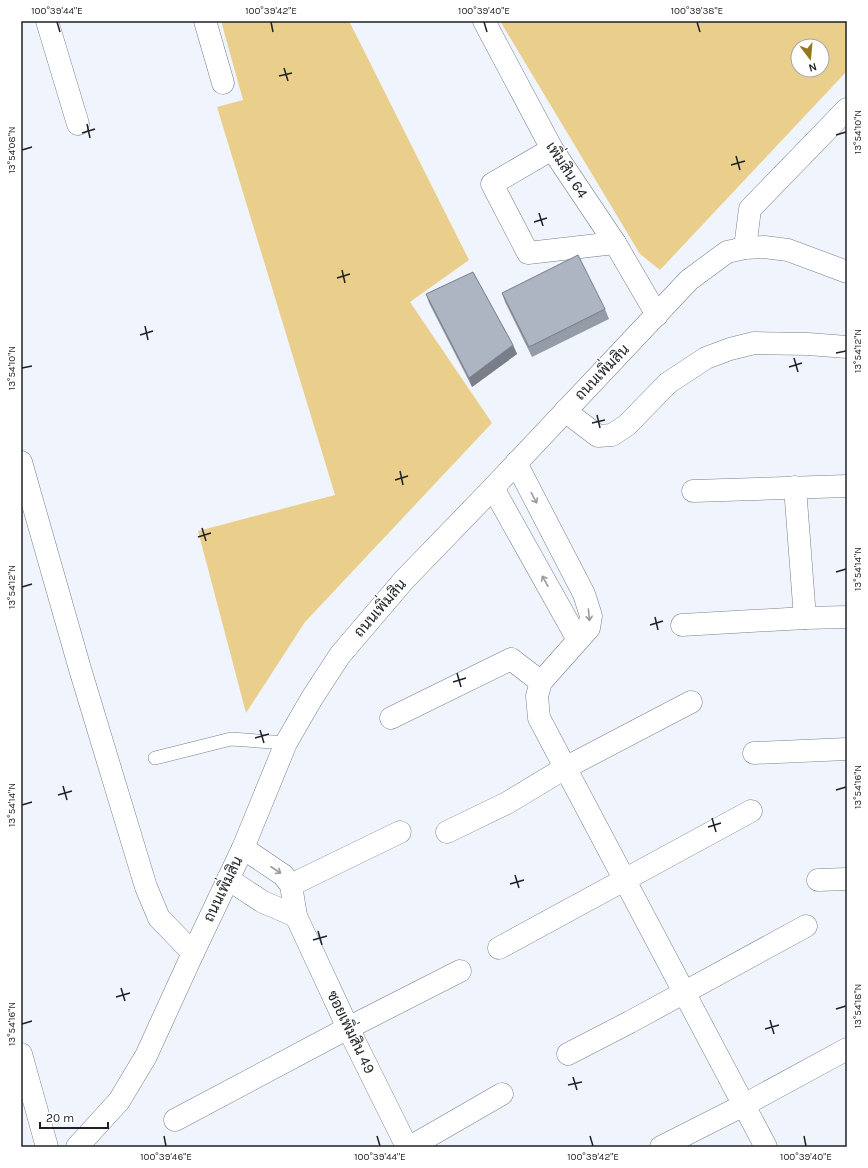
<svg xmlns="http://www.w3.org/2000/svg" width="868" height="1168" font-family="Karla,Sarabun,sans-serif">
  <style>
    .green { fill: #e9cf8b; fill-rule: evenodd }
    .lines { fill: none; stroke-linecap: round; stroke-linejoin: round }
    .service-casing { stroke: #797f8c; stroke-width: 14 }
    .minor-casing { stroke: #797f8c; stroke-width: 23 }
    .tertiary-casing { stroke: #797f8c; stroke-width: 23 }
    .service { stroke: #fff; stroke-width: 13 }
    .minor { stroke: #fff; stroke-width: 22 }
    .tertiary { stroke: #fff; stroke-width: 22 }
    .wall { fill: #959ba7 }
    .shaded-wall { fill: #797e88 }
    .building { fill: #adb4c2; stroke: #797e88 }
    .oneway { stroke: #9a9b9d }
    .ticks { fill: none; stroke: #1e2126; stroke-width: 1.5 }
    .labels { text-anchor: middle; stroke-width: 3; stroke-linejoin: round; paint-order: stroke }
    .street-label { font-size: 15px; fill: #1e2126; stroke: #fff }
    .neatline { fill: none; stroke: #1e2126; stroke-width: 1.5 }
    .ticks-label { font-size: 10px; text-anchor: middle; fill: #1e2126 }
  </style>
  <rect width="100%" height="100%" fill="#f0f5fd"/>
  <g class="green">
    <polygon points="221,21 349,21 469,260 410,302 492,423 305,622 246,713 198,531 335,495 217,107 243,100"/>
    <path d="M500,21h347v50l-187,199 -20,-16zM798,46h24v24h-24z"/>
  </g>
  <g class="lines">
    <g class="service-casing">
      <polyline id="service" points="155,758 231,739 286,743"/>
    </g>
    <g class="minor-casing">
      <g id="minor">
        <polyline points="47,21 78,124"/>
        <polyline points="205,21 223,83"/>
        <polyline points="484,21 552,149 615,243 657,315"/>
        <polyline points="552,149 492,184 528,253 615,243"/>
        <polyline points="745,248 750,209 847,109"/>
        <polyline points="565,411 598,436 612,435 627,425 668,383 706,358 730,349 754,343 808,344 847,347"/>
        <polyline points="21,462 80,669 146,887 159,918 193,953"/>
        <polyline points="516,463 584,594 591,616 589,628 541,682 537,696 539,718 766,1147"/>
        <polyline points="795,487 805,618"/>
        <polyline points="493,488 578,640"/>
        <polyline points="693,491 847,486"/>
        <polyline points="682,625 805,618 847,617"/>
        <polyline points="391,718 511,659 541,682"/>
        <polyline points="754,753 847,749"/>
        <polyline points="447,832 507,803 565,768 691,702"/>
        <polyline points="243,848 283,875 291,885 296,916 348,1028 407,1147"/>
        <polyline points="228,879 263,902 296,916"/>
        <polyline points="818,880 847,879"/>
        <polyline points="291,885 400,832"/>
        <polyline points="499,948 751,811"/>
        <polyline points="21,1054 47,1147"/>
        <polyline points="568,1054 630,1022 806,926"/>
        <polyline points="175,1120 348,1028 460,971"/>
        <polyline points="410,1147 502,1094"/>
        <polyline points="661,1147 744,1105 847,1049"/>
      </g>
    </g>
    <g class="tertiary-casing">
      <polyline id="tertiary" points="77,1147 119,1101 146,1056 193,953 243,848 286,743 312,698 340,655 404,580 493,488 689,280 727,252 745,248 764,247 788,250 847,272"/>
    </g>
    <use href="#service" class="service"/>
    <use href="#minor" class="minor"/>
    <use href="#tertiary" class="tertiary"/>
  </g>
  <g class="wall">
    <polygon points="502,293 605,309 609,319 532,357 505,302"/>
    <polygon points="426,294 513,345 517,354 472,387 429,303"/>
  </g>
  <polygon class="shaded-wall" points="513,345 517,354 472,387 469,378"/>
  <g class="building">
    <polygon points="578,255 605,309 529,347 502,293"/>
    <polygon points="473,272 513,345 469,378 426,294"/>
  </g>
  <defs><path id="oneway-shaft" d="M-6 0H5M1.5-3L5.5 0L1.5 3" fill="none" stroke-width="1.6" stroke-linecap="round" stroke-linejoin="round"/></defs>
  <g class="oneway">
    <use href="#oneway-shaft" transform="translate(534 498) rotate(62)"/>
    <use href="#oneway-shaft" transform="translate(545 581) rotate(-119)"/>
    <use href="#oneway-shaft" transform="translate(589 615) rotate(84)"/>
    <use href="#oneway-shaft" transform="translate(276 870) rotate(33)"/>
  </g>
  <path class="ticks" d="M57,22l3,10M271,22l2,10M484,22l3,10M697,22l3,10M284,68l4,13M279,76l13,-3M87,124l3,14M82,133l13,-4M836,135l10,-3M22,150l10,-3M736,156l4,14M731,165l14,-4M539,213l4,13M534,222l13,-4M342,270l3,13M337,278l13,-4M145,326l3,14M140,335l13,-4M836,353l10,-2M794,358l4,14M789,367l13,-4M22,368l10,-2M597,415l3,13M592,423l13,-3M400,471l3,14M395,480l13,-4M202,528l4,13M198,537l13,-4M836,572l10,-3M22,587l10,-3M655,617l3,13M650,625l13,-4M457,673l4,14M453,682l13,-4M260,730l4,13M255,738l14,-4M63,786l4,14M836,790l10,-3M58,795l14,-4M22,805l10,-3M712,818l4,14M708,827l13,-4M515,875l4,13M510,884l14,-4M318,931l4,14M313,940l14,-4M121,988l4,13M116,997l14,-4M836,1009l10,-3M770,1020l4,14M22,1024l10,-3M765,1029l14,-4M573,1077l4,13M568,1085l14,-3M164,1136l2,10M377,1136l3,10M590,1136l3,10M804,1136l2,10"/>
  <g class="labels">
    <g class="street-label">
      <text transform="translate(567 170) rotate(57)" y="5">เพิ่มสิน 64</text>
      <text transform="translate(602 372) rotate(-46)" y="5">ถนนเพิ่มสิน</text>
      <text transform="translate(380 608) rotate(-49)" y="5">ถนนเพิ่มสิน</text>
      <text transform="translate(223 889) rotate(-64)" y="5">ถนนเพิ่มสิน</text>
      <text transform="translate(351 1032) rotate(64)" y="5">ซอยเพิ่มสิน 49</text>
    </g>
  </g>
  <rect width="868" height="1168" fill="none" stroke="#ffffff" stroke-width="44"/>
  <g transform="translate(810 58) rotate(164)"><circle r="19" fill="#ffffff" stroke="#a5a6a8"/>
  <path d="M0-3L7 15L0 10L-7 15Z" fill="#94781f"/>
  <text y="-6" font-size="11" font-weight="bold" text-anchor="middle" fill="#1e2126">N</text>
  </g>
  <path d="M40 1122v6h68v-6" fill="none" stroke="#1e2126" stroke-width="2"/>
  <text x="46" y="1122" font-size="12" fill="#1e2126" stroke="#ffffff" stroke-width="3" paint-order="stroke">20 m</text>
  <rect x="22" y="22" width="824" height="1124" class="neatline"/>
  <g class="ticks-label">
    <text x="57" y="14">100°39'44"E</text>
    <text x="271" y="14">100°39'42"E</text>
    <text x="484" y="14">100°39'40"E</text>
    <text x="697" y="14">100°39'38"E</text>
    <text transform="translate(857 132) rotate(-90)" y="4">13°54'10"N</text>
    <text transform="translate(11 150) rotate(-90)" y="4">13°54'08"N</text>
    <text transform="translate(857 351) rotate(-90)" y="4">13°54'12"N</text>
    <text transform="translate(11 368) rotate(-90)" y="4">13°54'10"N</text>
    <text transform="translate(857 569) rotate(-90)" y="4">13°54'14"N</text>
    <text transform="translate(11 587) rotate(-90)" y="4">13°54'12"N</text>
    <text transform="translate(857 787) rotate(-90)" y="4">13°54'16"N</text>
    <text transform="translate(11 805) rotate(-90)" y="4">13°54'14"N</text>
    <text transform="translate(857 1006) rotate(-90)" y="4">13°54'18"N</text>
    <text transform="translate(11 1024) rotate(-90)" y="4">13°54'16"N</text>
    <text x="166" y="1160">100°39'46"E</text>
    <text x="380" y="1160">100°39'44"E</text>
    <text x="593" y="1160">100°39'42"E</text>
    <text x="806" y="1160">100°39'40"E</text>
  </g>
</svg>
